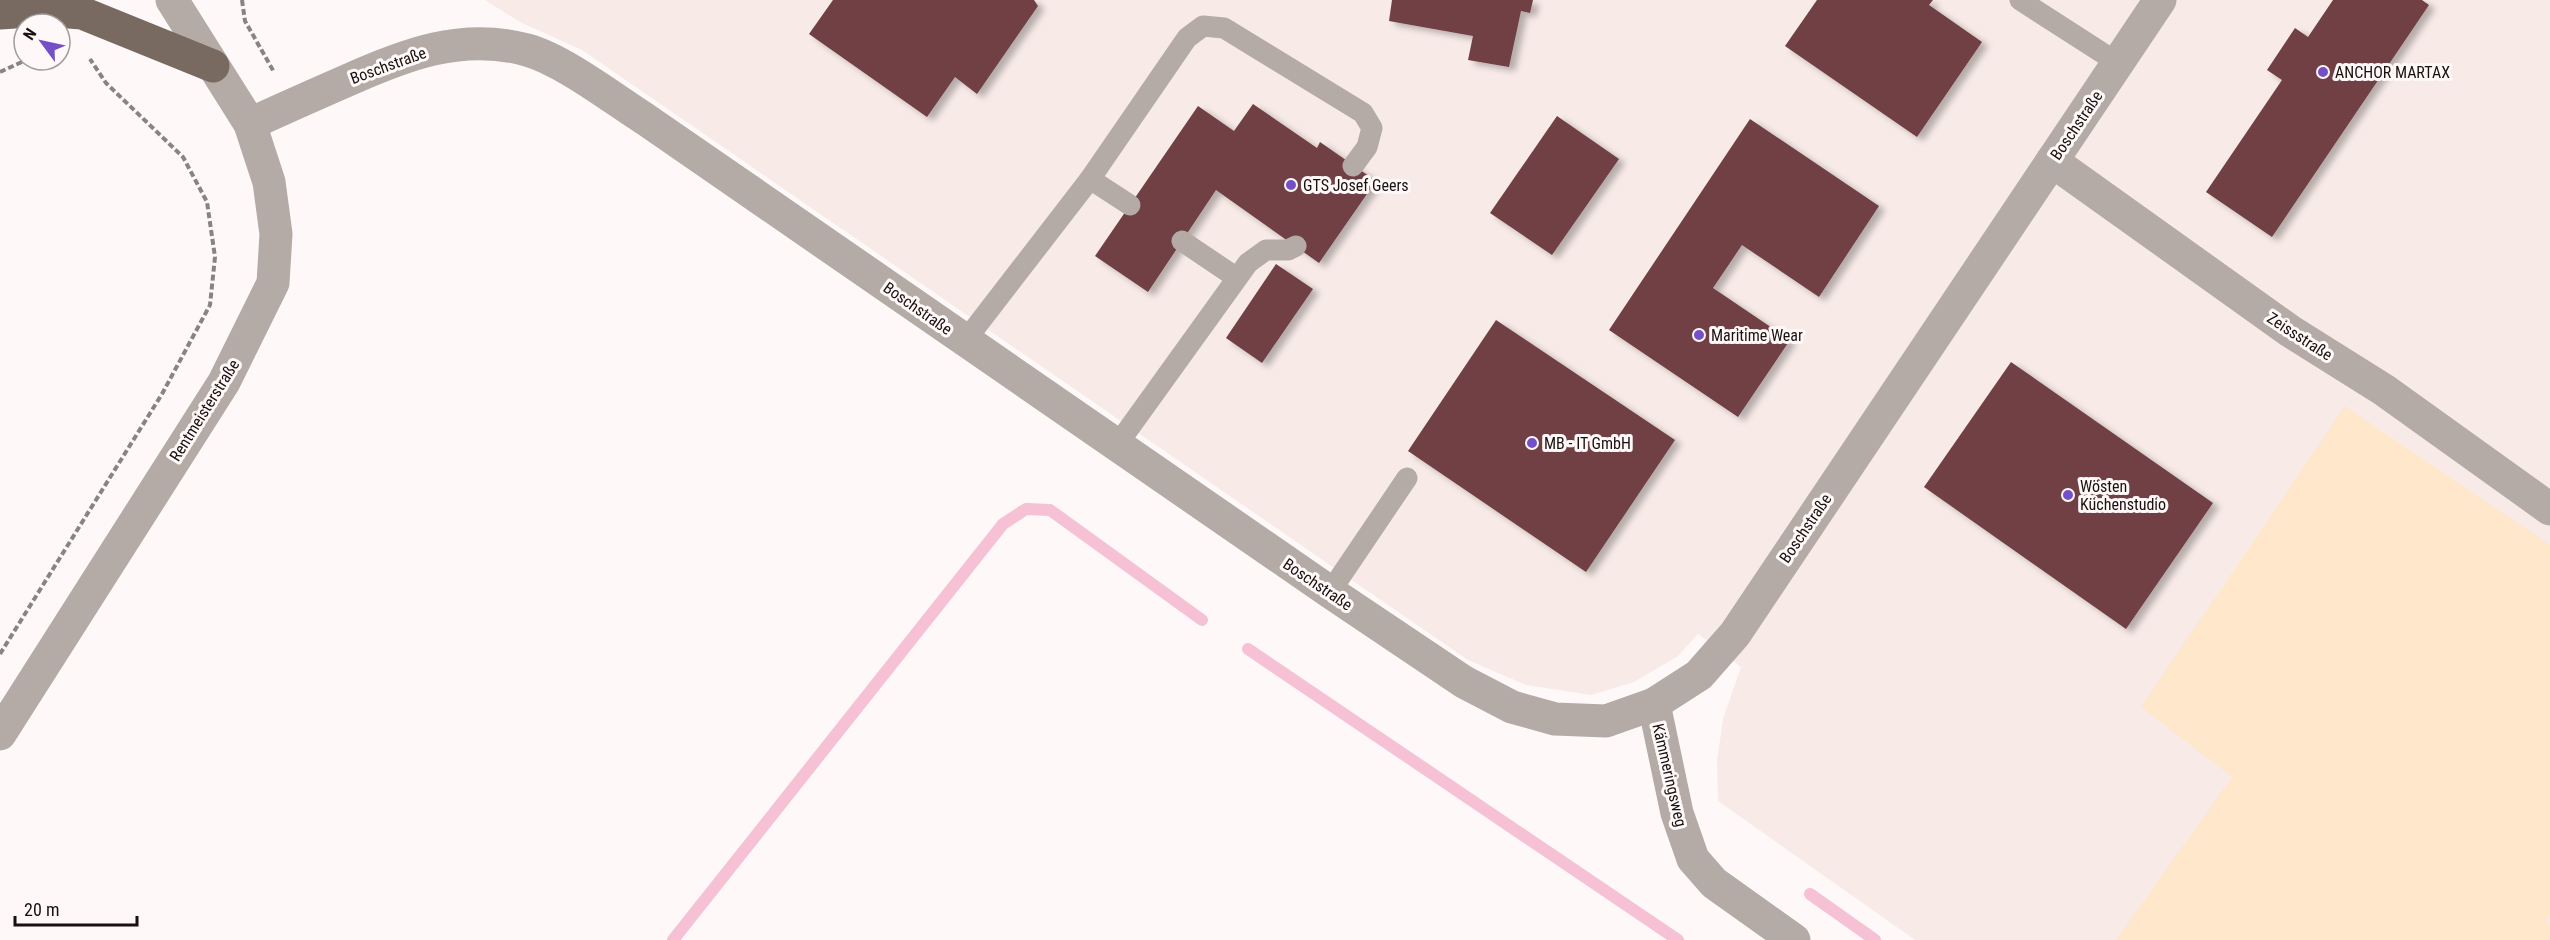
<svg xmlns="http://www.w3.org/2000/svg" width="2550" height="940" font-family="'Roboto Condensed',sans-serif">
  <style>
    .built { fill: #f7eae7 }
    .green { fill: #fee7cb }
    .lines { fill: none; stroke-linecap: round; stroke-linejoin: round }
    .stream { stroke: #f6c0d5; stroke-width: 12 }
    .building { fill: #6f3f44; filter: url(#shadow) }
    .path { stroke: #898382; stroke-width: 4; stroke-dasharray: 6 3; stroke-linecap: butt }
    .lane { stroke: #b4aba6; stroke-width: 21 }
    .street { stroke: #b4aba6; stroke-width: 33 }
    .primary { stroke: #786a61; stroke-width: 33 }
    .poi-dot { fill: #754fc8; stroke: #fef9f8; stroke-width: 2 }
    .labels { text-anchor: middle; stroke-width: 6; stroke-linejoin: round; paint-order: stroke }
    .street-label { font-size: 16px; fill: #191110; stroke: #fef9f8 }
    .poi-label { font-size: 16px; fill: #191110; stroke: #fef9f8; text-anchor: start }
  </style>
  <defs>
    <filter id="shadow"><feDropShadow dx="6" dy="4" stdDeviation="3" flood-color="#0004"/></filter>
  </defs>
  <rect width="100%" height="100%" fill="#fef9f8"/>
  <polygon class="built" points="485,0 2550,0 2550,940 1915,940 1718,801 1717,761 1723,719 1741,667 1698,634 1678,656 1634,682 1591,695 1526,685 1468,660 582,50 520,22"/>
  <polygon class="green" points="2345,406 2550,545 2550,916 2546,921 2550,924 2550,940 2116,940 2232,777 2141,707"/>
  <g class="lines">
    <g class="stream">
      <polyline points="1248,649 1678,940"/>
      <polyline points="1810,894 1875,940"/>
      <polyline points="673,940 1003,524 1026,509 1050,510 1202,620"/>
    </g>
  </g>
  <g class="building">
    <polygon points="833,0 1034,0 1038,6 977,94 955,77 927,117 809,34"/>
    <polygon points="1392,0 1533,0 1530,13 1521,11 1509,67 1468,60 1473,36 1389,21"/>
    <polygon points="1817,0 1933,0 1929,5 1982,42 1917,137 1785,46"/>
    <polygon points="2333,0 2422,0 2429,5 2272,237 2206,192 2282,80 2267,70 2295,28 2308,37"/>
    <polygon points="1253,104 1317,148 1320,142 1376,181 1319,263 1216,190 1148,292 1095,256 1198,106 1234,131"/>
    <polygon points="1557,116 1619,159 1552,255 1490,213"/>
    <polygon points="1750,119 1879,206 1819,297 1742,245 1713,288 1790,340 1738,417 1609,330"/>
    <polygon points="1276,264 1313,289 1262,363 1226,338"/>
    <polygon points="1496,320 1675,440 1586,572 1408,451"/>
    <polygon points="2011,362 2213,503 2126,629 1924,487"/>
  </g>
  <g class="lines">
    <g class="path">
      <polyline points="242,0 245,21 274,72"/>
      <polyline points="0,72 26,60"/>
      <polyline points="0,654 162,394 210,305 215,257 207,202 183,157 106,83 90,59"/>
    </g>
    <g class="lane">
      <polyline points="2020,0 2118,63"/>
      <polyline points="1090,179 1130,205"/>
      <polyline points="1182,241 1237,278"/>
      <polyline points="965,341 1090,179 1187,38 1203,26 1224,28 1363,113 1372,128 1367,147 1353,166"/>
      <polyline points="1117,445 1248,263 1266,250 1288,250 1296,246"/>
      <polyline points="1330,592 1407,478"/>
    </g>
    <g class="street">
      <path d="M250,124c32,-15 64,-29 96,-43 58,-26 116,-49 181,-31 36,10 85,48 118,69l685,473 134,90 48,25 43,12 51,2 48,-17 45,-29 36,-41 425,-634"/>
      <polyline points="2052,161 2290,331 2384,390 2550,509"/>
      <polyline points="1654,704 1677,813 1693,859 1714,883 1794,940"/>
      <polyline points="0,734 224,382 273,283 276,234 269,182 250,124 172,0"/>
    </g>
    <polyline class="primary" points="0,13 43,10 82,13 213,66"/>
  </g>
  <g class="poi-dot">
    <circle cx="2323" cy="72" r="6"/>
    <circle cx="1291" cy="185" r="6"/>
    <circle cx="1699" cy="335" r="6"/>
    <circle cx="1532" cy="443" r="6"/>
    <circle cx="2068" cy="495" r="6"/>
  </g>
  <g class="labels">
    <g class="street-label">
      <text transform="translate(388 65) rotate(-20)" y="6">Boschstraße</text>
      <text transform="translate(2076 125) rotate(-56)" y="6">Boschstraße</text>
      <text transform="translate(918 308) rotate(35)" y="6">Boschstraße</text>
      <text transform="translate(2300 336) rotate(33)" y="6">Zeissstraße</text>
      <text transform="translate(204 410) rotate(-58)" y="6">Rentmeisterstraße</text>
      <text transform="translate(1805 528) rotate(-56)" y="6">Boschstraße</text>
      <text transform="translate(1318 584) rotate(34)" y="6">Boschstraße</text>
      <text transform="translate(1670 775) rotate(77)" y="6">Kämmeringsweg</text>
    </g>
    <g class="poi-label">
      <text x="2335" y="78">ANCHOR MARTAX</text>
      <text x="1303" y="191">GTS Josef Geers</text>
      <text x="1711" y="341">Maritime Wear</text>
      <text x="1544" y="449">MB - IT GmbH</text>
      <text x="2080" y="492">Wösten<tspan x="2080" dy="18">Küchenstudio</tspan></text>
    </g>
  </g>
  <g transform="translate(42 42) rotate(303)"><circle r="28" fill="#fef9f8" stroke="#a29c9b" stroke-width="1.5"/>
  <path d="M0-4.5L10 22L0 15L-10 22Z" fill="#754fc8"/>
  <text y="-9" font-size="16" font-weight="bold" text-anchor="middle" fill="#191110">N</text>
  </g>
  <path d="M15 916v9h122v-9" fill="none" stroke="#191110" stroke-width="3"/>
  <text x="24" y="916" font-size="18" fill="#191110" stroke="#fef9f8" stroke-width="4.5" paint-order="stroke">20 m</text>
</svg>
